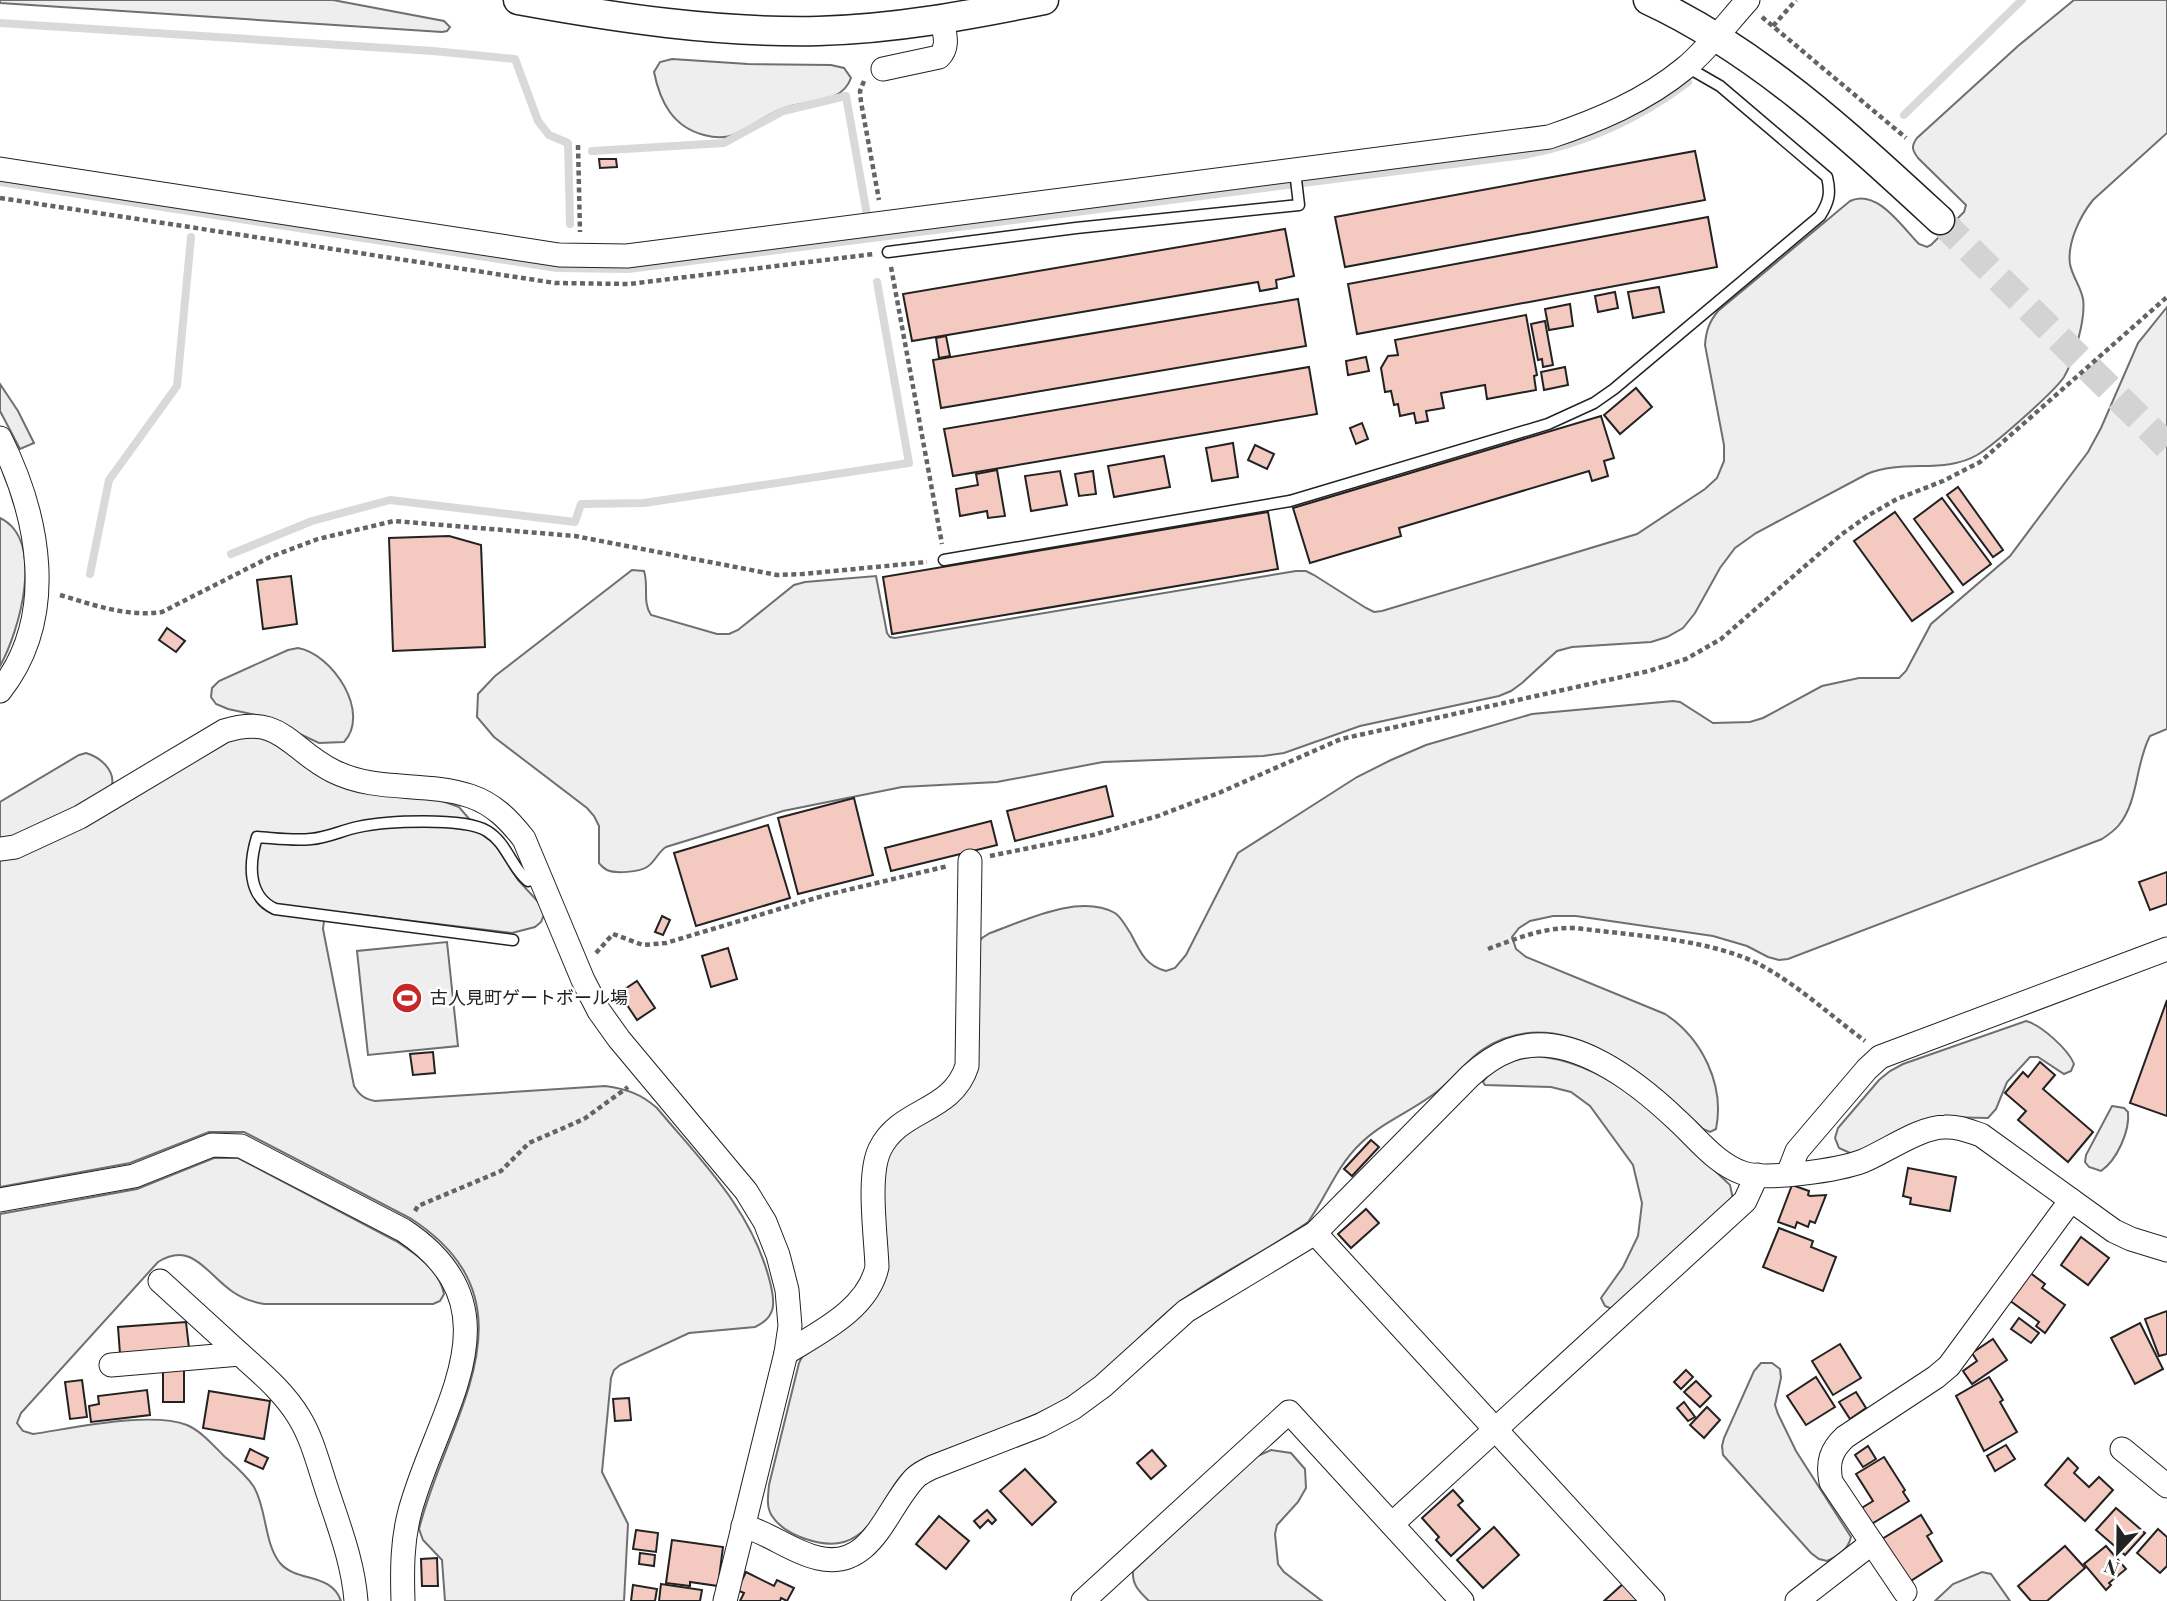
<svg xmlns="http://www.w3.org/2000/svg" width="2167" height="1601" font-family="'Playfair Display','Noto Sans JP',serif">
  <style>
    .green { fill: #eee; stroke: #6f6f6f; stroke-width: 2 }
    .parking { fill: #ededed; stroke: #6f6f6f; stroke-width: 2 }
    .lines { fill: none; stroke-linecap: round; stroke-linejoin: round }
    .stream { stroke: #d9d9d9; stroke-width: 8 }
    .building { fill: #f3c9c0; stroke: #222; stroke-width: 2 }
    .tertiary-tunnel { stroke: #d3d3d3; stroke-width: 28; stroke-dasharray: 28 14; stroke-linecap: butt }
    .service-casing { stroke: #222; stroke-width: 13 }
    .minor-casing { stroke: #222; stroke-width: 25 }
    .tertiary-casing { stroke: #222; stroke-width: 31 }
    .path { stroke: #646464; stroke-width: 4.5; stroke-dasharray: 5 3.5; stroke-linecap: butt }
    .service { stroke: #fff; stroke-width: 10 }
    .minor { stroke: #fff; stroke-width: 23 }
    .tertiary { stroke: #fff; stroke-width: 28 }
    .labels { text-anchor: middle; stroke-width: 5; stroke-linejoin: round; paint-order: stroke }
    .poi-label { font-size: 18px; fill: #222; stroke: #fff; text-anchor: start }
  </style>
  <rect width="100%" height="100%" fill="#fff"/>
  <g class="green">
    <polygon points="0,0 333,0 444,21 450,27 447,31 442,32 0,3"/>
    <path d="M2074,0h93v133l-74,67c-13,16 -26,43 -23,64 2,12 11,23 13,35 3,19 -9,61 -19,78 -10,15 -71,69 -87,78 -32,19 -74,4 -110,19l-111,59 -21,15 -15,20 -25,45 -12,15 -16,9 -16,5 -79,5 -15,4 -35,32 -11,8 -12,5 -139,30 -76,27 -21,3 -160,6 -106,20 -95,5 -119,24 -117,36c-8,5 -11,15 -19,20 -8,5 -31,7 -40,3 -2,-1 -7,-5 -8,-7v-37l-5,-10 -7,-8 -93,-71 -17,-20 1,-23 17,-18 137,-106 12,1c5,15 -2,31 7,44l66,19h12l9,-4 56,-45 11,-3 71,-6 11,57 3,4 5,1 401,-67h10l8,4 52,33 8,4 8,-1 255,-77 68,-45 12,-11 7,-17v-16l-19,-100c1,-14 4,-23 13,-34l132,-110c27,-13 52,26 69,43l8,3 4,-2 33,-33 2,-7 -48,-47c-6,-8 -7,-12 -1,-20l101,-92z"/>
    <path d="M672,59l76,5 83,1 13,3 7,10c-10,28 -45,21 -69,31 -16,6 -31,18 -47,25 -10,5 -20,4 -31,1 -31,-8 -44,-33 -50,-63l6,-10z"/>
    <path d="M2167,307v422l-17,7c-15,28 -11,64 -31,89 -4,5 -11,10 -17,14l-314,120 -9,1 -11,-3 -21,-11 -34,-10 -137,-20h-23l-23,5 -11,7 -7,9 4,12 10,8 139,57c37,24 60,71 51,115l-6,3 -7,-3c-54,-52 -142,-132 -221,-79 -16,11 -28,28 -43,40 -24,20 -56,31 -79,54 -24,23 -33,52 -52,78 -42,30 -90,51 -131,82 -38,30 -70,72 -113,96 -34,19 -71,32 -107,46 -15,6 -36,11 -48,22 -25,21 -31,64 -65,74 -21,6 -59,-6 -72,-26 -6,-9 -4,-20 -3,-31l30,-122 5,-10 70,-56 8,-131 13,-26 63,-42 19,-154 5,-6 8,-5c34,-12 89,-40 125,-20 7,5 11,14 16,21 9,18 15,32 35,37l9,-3 11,-13 52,-102 119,-76 34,-17 35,-15 106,-31 141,-13 7,1 33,21 37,-1 13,-4 59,-32 37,-8h40l7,-7 25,-47 79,-68 78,-104 13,-24 37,-85z"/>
    <path d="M0,518c46,22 19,114 0,148z"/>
    <path d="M298,648c35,6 73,65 46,94l-25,1 -58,-27 -33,-7 -12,-5 -5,-7 1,-9 7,-7 69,-31z"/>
    <path d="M258,735l201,72 25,29 11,8 23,36 24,26 2,9 -3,7 -6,5 -23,6 -174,-21 -9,1 -5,8 -1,8 31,157c6,10 11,13 21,15l230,-15c22,3 36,8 52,22 46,55 95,102 113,174 5,20 7,35 -15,45l-66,6 -69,32 -6,5 -3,8 -9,94 26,52 -4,77h-179l-3,-41 -19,-20 -4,-11c28,-113 124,-225 -9,-311l-166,-86h-35l-79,31 -130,24v-328l227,-119z"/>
    <path d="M86,753c14,4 29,17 26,32l-13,11 -87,41 -12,2v-37l79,-47z"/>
    <polygon points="447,942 458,1046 368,1055 357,951"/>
    <path d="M2026,1021c15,4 42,28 48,43l-3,7 -7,3 -26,-17h-8l-23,25 -11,27 -8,9 -46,-1 -82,35 -10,1 -11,-5 -4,-10 3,-10 41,-48 11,-9 13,-7z"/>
    <path d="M1536,1056c81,7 138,77 194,129l3,14 -121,110 -7,-3 -4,-8 22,-31 15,-31 4,-33 -9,-38 -43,-59 -19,-14 -20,-5 -66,-2 -2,-3c11,-18 34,-23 53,-26z"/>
    <path d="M2112,1106l12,2 4,4c2,19 -11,48 -27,59l-12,-4 -4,-5 1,-7z"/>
    <path d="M214,1158h24l158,83c20,13 43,28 48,53l-4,7 -7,3h-169c-12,-2 -21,-5 -31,-12 -26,-17 -40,-52 -75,-30l-137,151 -4,10 6,8 10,3c41,-6 117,-23 154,-9 14,6 26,20 37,31 10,9 22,19 30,31 13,23 10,56 26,76 17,20 51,9 61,38h-341v-387l137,-25z"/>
    <path d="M1761,1363h11l8,6 1,9 -6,27 3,9 18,37 55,86c-3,13 -13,19 -24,24l-8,-2 -8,-6 -88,-98 -1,-9 2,-8 30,-67z"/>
    <path d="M1271,1450l20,3 14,16 1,19 -8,14 -21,23 -2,9 3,30 6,8 38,29h-173c-10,-10 -17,-16 -16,-30l120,-113z"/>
    <polygon points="1982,1572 1991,1574 2010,1601 1935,1601 1953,1584"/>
  </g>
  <polygon class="parking" points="0,384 18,411 34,443 20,449 0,411"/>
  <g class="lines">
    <g class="stream">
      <polyline points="0,23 433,51 515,59 538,121 549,135 568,143 570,224"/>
      <polyline points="1904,115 2022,0"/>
      <polyline points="592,151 724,143 783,111 846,96 867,215"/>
      <path d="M0,182l557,86 71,1 896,-114c60,-11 115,-36 164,-73"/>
      <polyline points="231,554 312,521 390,500 575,522 581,504 644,503 909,463 877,282"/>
      <polyline points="90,574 109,480 177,386 191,237"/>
    </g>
  </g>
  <g class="building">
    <polygon points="1695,151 1705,200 1345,267 1335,217"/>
    <polygon points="599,159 616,159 617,167 600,168"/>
    <polygon points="1708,217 1717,267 1357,334 1348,284"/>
    <polygon points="1285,229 1294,276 1276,280 1277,288 1260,291 1258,282 912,341 903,294"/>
    <polygon points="1659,287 1664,312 1633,318 1628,292"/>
    <polygon points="1615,292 1618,308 1598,312 1595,296"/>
    <polygon points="1298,299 1306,346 941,408 933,360"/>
    <polygon points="1570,304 1573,326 1549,330 1545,309"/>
    <polygon points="1526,315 1537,375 1534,376 1536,390 1487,399 1485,385 1441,393 1444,408 1426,411 1428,421 1416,423 1414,413 1400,416 1398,404 1394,405 1391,391 1385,392 1381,368 1388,356 1398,355 1395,340"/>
    <polygon points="1545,321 1553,365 1543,367 1542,359 1538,360 1531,324"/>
    <polygon points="946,336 950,356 939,358 936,338"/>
    <polygon points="1366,357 1369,371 1348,375 1346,361"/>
    <polygon points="1309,367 1317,414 953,476 944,429"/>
    <polygon points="1565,367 1568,385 1544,390 1541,372"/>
    <polygon points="1636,388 1652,407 1620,434 1604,415"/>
    <polygon points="1601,416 1614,458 1604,461 1608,476 1592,481 1589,471 1399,528 1401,536 1310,563 1293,508"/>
    <polygon points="1362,423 1368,439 1356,444 1350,428"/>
    <polygon points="1233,443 1238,477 1212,481 1206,448"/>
    <polygon points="1255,445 1274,454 1267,469 1248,460"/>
    <polygon points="1164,456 1170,487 1114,497 1108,466"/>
    <polygon points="997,470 1005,516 988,518 987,511 960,516 956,489 978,485 976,474"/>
    <polygon points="1060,471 1067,505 1031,511 1025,476"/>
    <polygon points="1093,471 1096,494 1079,496 1075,474"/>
    <polygon points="1958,487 2003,550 1993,557 1947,495"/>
    <polygon points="1942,498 1991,564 1963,585 1914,519"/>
    <polygon points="1268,512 1278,569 892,634 883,577"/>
    <polygon points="1895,512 1953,592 1912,621 1854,541"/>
    <polygon points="449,536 481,545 485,647 393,651 389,538"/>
    <polygon points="291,576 297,624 263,629 257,580"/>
    <polygon points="167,628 185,641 176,652 159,640"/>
    <polygon points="1106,786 1113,816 1015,841 1007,811"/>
    <polygon points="854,798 873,875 798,894 778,818"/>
    <polygon points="991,821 997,845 891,871 885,848"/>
    <polygon points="768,825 790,898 696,926 674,853"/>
    <polygon points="2167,872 2167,904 2150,910 2139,882"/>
    <polygon points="662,916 670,920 663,935 655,932"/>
    <polygon points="728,948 737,979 711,987 702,956"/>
    <polygon points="637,981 655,1008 637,1020 619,993"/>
    <polygon points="2167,1000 2167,1116 2130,1103"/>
    <polygon points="433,1052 435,1073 413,1075 410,1054"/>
    <polygon points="2040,1062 2055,1075 2043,1089 2093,1132 2068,1162 2018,1120 2026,1111 2005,1093 2023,1072 2028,1077"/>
    <polygon points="1371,1140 1379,1147 1352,1176 1344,1169"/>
    <polygon points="1908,1168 1956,1177 1950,1211 1910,1204 1911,1198 1903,1196"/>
    <polygon points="1792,1185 1809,1191 1808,1195 1810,1196 1826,1195 1815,1223 1810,1221 1808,1227 1797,1222 1795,1228 1778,1222"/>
    <polygon points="1366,1209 1379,1223 1351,1248 1338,1234"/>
    <polygon points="1779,1228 1813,1241 1811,1247 1836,1257 1823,1291 1763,1267"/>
    <polygon points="2081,1237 2109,1258 2088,1285 2061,1265"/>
    <polygon points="2029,1272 2045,1284 2042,1288 2065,1305 2045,1333 2036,1326 2039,1322 2009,1300"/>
    <polygon points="2167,1311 2167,1354 2159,1356 2145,1319"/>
    <polygon points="2019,1318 2039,1333 2031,1343 2011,1329"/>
    <polygon points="186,1322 189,1348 120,1354 118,1327"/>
    <polygon points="2140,1323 2163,1369 2135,1384 2111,1338"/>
    <polygon points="1993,1339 2007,1360 1972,1384 1963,1371 1977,1361 1972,1353"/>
    <polygon points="1840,1344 1861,1378 1833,1395 1812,1361"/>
    <rect x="163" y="1367" width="21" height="35"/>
    <polygon points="1686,1370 1693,1377 1681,1389 1674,1382"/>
    <polygon points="1816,1377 1835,1407 1806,1425 1787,1396"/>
    <polygon points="1989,1377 2003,1400 2000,1402 2017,1432 1984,1451 1956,1396"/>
    <polygon points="82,1380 87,1417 70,1419 65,1382"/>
    <polygon points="1696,1381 1711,1396 1700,1407 1684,1392"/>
    <polygon points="147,1390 150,1415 91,1422 89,1406 99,1404 98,1396"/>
    <polygon points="209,1391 270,1401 264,1439 203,1428"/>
    <polygon points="1856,1392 1866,1408 1850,1419 1839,1402"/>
    <polygon points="629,1398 631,1420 615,1421 613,1399"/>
    <polygon points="1684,1402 1695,1417 1688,1421 1677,1408"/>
    <polygon points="1707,1407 1720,1420 1704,1438 1690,1425"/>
    <polygon points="2006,1445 2015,1459 1995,1471 1987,1456"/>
    <polygon points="1868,1446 1876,1459 1863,1467 1855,1455"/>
    <polygon points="250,1449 268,1458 263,1469 245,1461"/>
    <polygon points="1152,1450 1166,1466 1151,1479 1137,1463"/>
    <polygon points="1884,1457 1905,1490 1903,1492 1909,1501 1870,1525 1860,1509 1873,1501 1856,1474"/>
    <polygon points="2068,1458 2078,1468 2074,1473 2089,1487 2099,1477 2113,1490 2085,1521 2045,1485"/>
    <polygon points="1025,1469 1056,1502 1032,1525 1000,1491"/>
    <polygon points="1453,1490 1463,1501 1458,1505 1480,1529 1451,1556 1436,1540 1439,1537 1422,1518"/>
    <polygon points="2116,1508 2145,1533 2125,1555 2096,1530"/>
    <polygon points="987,1510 996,1520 992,1524 988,1520 980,1528 974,1521"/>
    <polygon points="1921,1515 1932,1533 1927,1536 1942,1561 1909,1582 1882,1539"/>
    <polygon points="939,1516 969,1541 946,1569 916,1544"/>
    <polygon points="1494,1527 1519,1555 1483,1588 1457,1560"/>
    <polygon points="2158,1529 2167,1537 2167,1566 2160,1573 2137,1553"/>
    <polygon points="636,1530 658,1533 656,1552 633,1549"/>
    <polygon points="672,1540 723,1547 718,1586 690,1582 690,1586 666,1583"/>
    <polygon points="2065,1546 2085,1568 2047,1601 2031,1601 2018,1586"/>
    <polygon points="2106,1546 2126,1569 2109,1583 2111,1585 2106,1590 2084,1564"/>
    <polygon points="640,1553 655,1555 654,1566 639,1564"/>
    <polygon points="437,1558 438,1586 422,1586 421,1559"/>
    <polygon points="746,1572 774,1586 777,1580 794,1588 787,1601 781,1598 780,1601 740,1601 744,1593 737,1590"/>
    <polygon points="1624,1583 1640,1601 1604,1601"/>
    <polygon points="661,1584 702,1590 700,1601 659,1601"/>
    <polygon points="633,1585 657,1589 655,1601 631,1601"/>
  </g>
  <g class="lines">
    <polyline class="tertiary-tunnel" points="1940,220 2167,446"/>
    <g class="service-casing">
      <g id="service">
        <polyline points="888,252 1076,228 1299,205 1295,171"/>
        <path d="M944,560l346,-59 258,-77 46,-21 20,-14 206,-173c9,-14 11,-23 7,-39l-107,-91 -33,-19"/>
        <path d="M513,940l-238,-31c-28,-13 -26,-46 -18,-72 17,1 36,4 54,2 16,-1 32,-9 47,-12 27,-6 106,-10 129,4 20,12 24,36 41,50l13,-3"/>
      </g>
    </g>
    <g class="minor-casing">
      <g id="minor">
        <path d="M883,69l56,-12c11,-11 5,-24 3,-38"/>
        <path d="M0,169l559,86 68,1 922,-119c48,-16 96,-36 136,-69 23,-19 43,-46 63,-68"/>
        <path d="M0,438c39,78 59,178 0,253"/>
        <path d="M0,849l15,-2 65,-30 144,-86c57,-18 65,18 109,40 44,22 92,10 137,25 24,8 39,24 54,43l59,141 16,31 20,28 127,152 19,31 13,33 9,35 3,36 -4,27 -61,248"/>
        <polyline points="1788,1174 1797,1151 1867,1069 1880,1057 2167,949"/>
        <path d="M0,1200l134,-24 78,-31 29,1 162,84c120,79 35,178 7,281 -8,30 -8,59 -7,90"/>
        <polyline points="1315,1233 1653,1601"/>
        <polyline points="160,1281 240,1354"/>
        <path d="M786,1353c34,-21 82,-44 91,-86 -1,-31 -10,-92 3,-118 20,-41 72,-36 87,-83l3,-205"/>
        <path d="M111,1365l129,-11c21,19 44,38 59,63 13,21 19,46 27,70 12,37 27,74 30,114"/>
        <polyline points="2122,1449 2167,1486"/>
        <polyline points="1392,1524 1745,1201 1757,1175"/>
        <path d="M743,1526c27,7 48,26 75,32 54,13 68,-50 97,-80 5,-5 12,-8 18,-11l108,-42 32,-17 30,-22 83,-75 129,-78 155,-157c12,-11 24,-20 40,-26 59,-22 127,32 167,70 20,18 39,44 66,53 23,8 96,-3 120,-12 24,-10 57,-34 82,-34 13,-1 24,4 36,8l133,96 17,8 36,11"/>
        <path d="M1905,1592l-74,-110c-4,-20 0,-32 14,-45l91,-60 13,-11 122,-166"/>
        <polyline points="1083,1601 1289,1412 1462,1601"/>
        <polyline points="1797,1601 1872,1543"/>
      </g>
    </g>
    <g class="tertiary-casing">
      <g id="tertiary">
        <path d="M518,0c99,18 199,33 300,31 77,-2 152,-16 226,-31"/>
        <path d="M1648,0c110,51 203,138 292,220"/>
      </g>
    </g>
    <g class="path">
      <polyline points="1762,17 1906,138"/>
      <polyline points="1773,26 1796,0"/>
      <polyline points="864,81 860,91 861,102 879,200"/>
      <polyline points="578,145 580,232"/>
      <polyline points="0,198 555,283 629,284 874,254"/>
      <polyline points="891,267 942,544"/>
      <path d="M60,595c34,10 66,22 102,17l108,-55 48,-18 76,-18 181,15 202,39 26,-1 124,-12"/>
      <polyline points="990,856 1093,835 1158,816 1221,792 1341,739 1649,671 1686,659 1721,639 1842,534 1869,515 1897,499 1943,481 1980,462 2167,297"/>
      <path d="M1488,949c30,-11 56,-22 88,-21 52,7 116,10 164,28 43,15 88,58 125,85"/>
      <polyline points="596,953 613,934 643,945 666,943 826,895 948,866"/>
      <polyline points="415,1211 418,1206 501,1171 529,1143 584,1119 628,1087"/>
    </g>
    <use href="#service" class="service"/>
    <use href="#minor" class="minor"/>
    <use href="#tertiary" class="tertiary"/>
  </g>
  <defs>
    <g id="stadium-disc" transform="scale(1.575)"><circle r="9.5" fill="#c62828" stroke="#fff"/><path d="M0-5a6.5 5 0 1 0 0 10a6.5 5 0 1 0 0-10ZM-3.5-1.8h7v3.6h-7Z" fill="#fff"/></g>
  </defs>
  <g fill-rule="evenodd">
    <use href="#stadium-disc" x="407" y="998"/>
  </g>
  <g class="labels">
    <g class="poi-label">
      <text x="430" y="1004">古人見町ゲートボール場</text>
    </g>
  </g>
  <g transform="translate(2118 1552) rotate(202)" stroke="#ffffff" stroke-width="5" paint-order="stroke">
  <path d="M0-5L12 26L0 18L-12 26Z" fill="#222222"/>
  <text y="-10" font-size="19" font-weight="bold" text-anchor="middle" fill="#222222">N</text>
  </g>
</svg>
